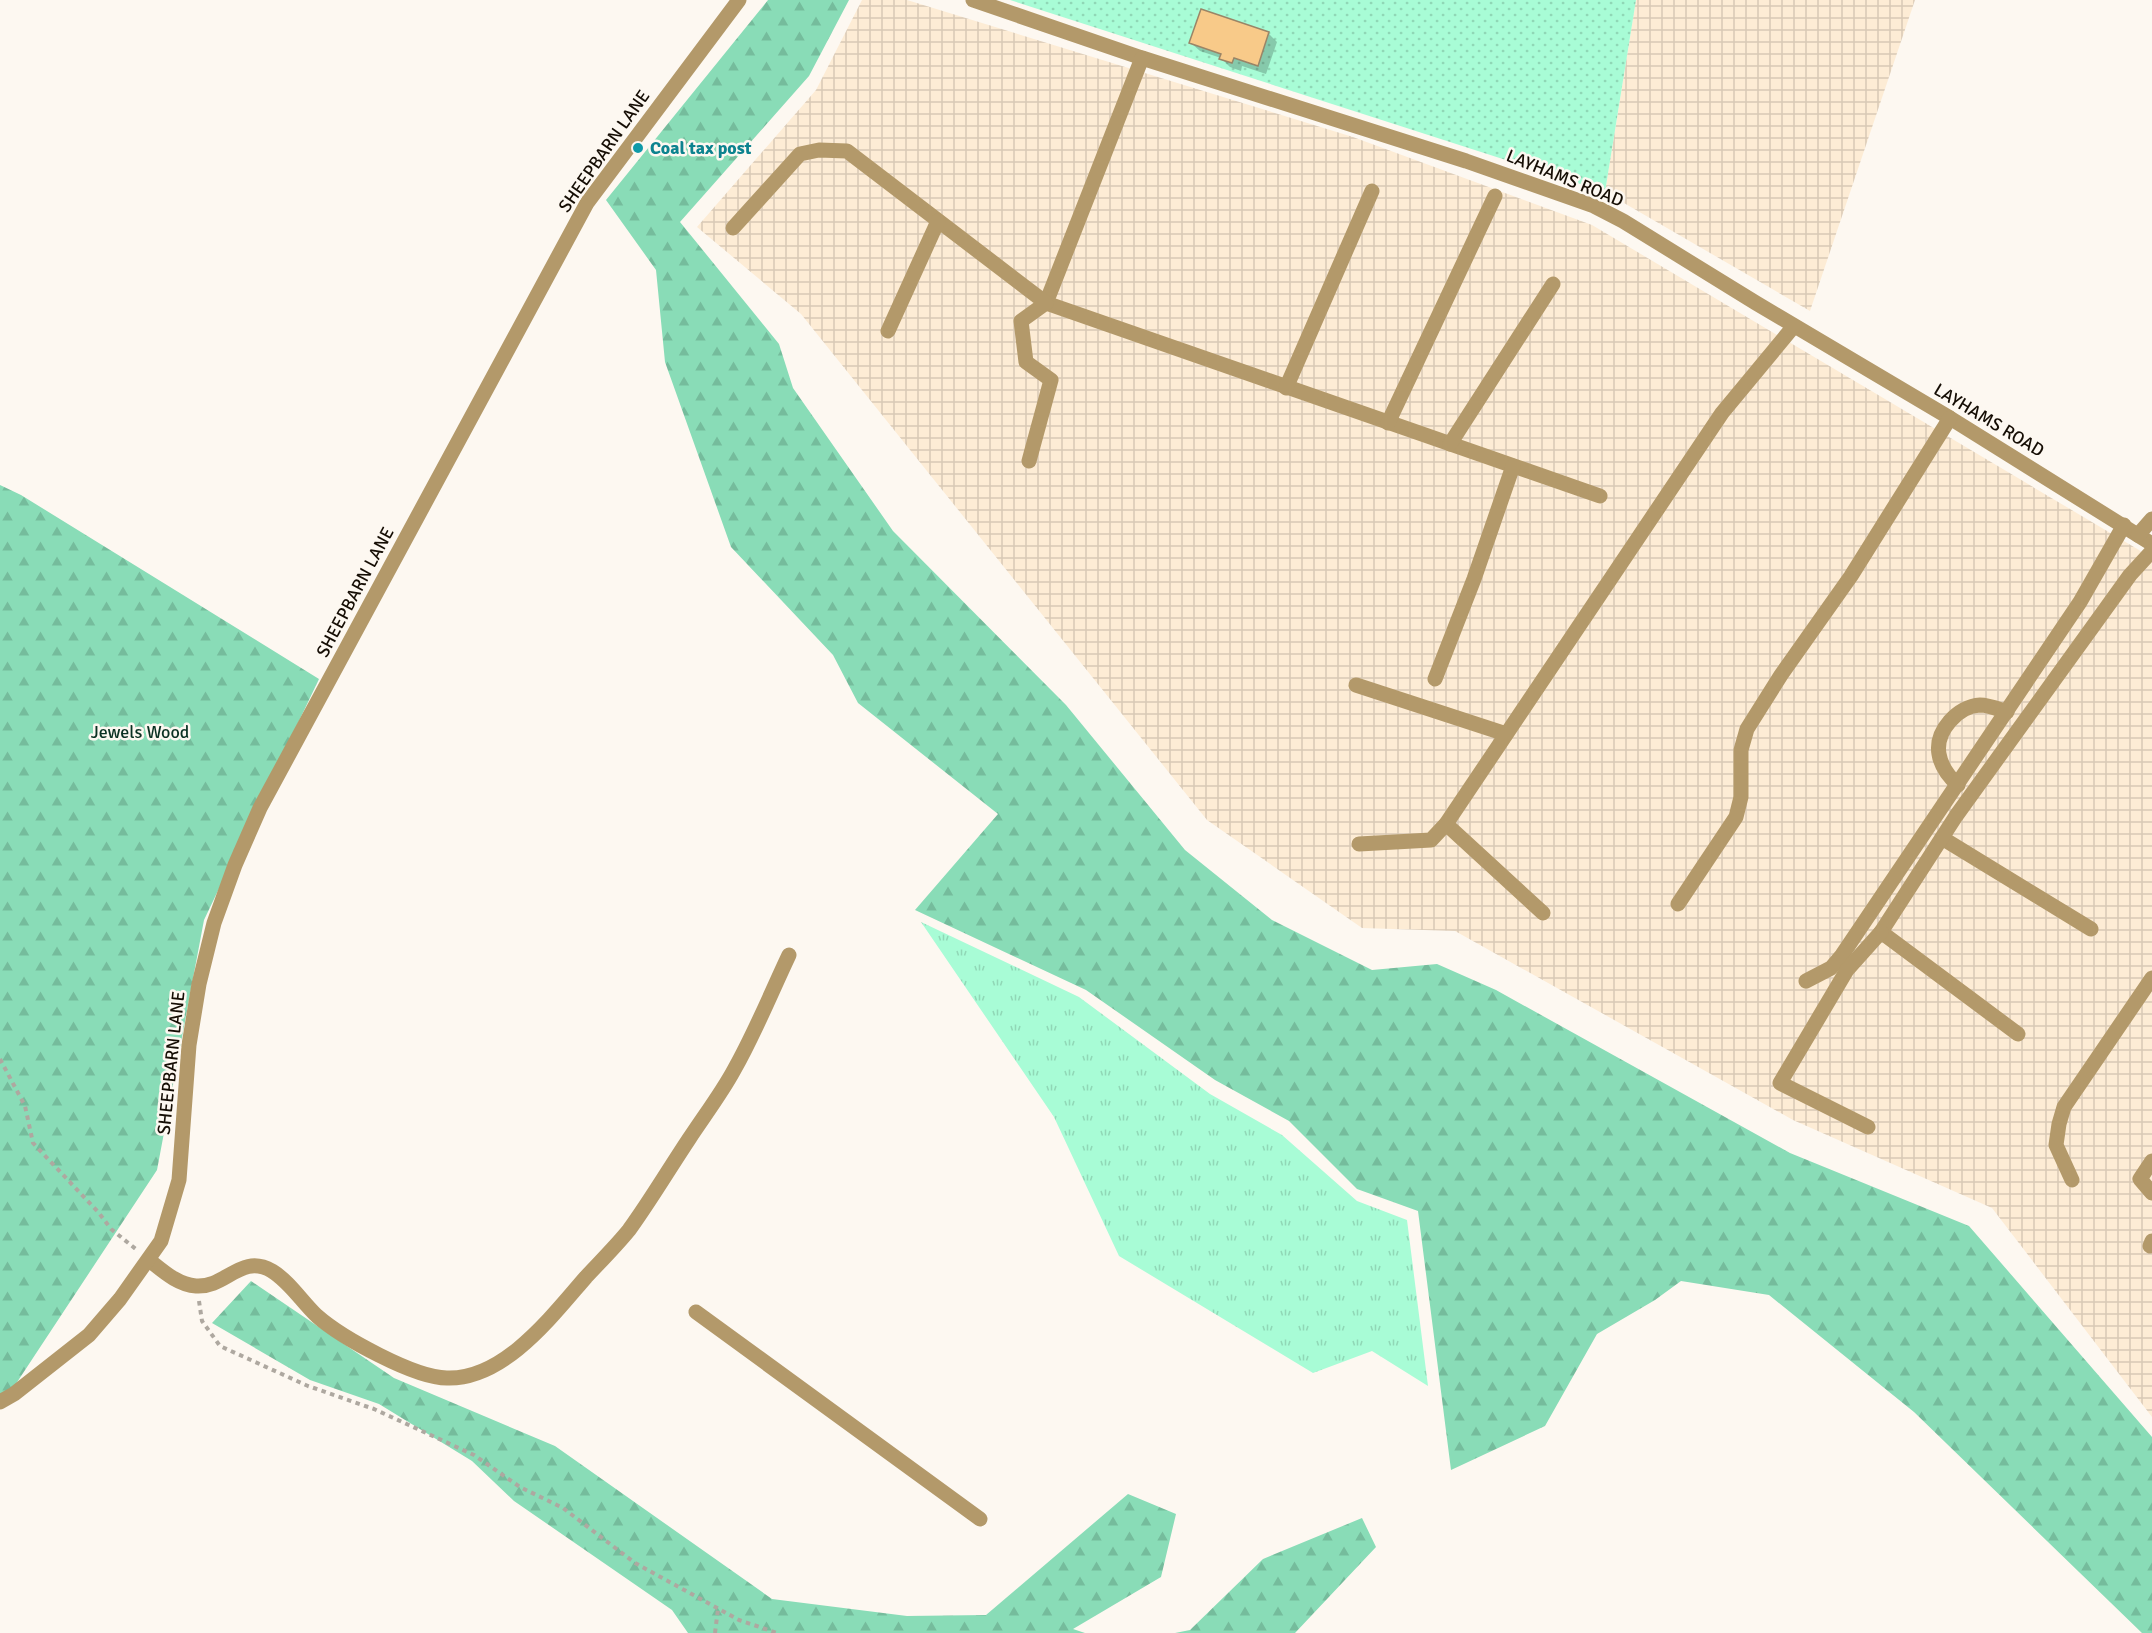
<svg xmlns="http://www.w3.org/2000/svg" width="2152" height="1633" font-family="Signika,sans-serif">
  <style>
    .industrial { fill: url(#industrial-grid) }
    .grass { fill: url(#grass-tufts) }
    .forest { fill: url(#forest-firs) }
    .park { fill: url(#park-dots) }
    .shadow { fill: #0003 }
    .building { fill: #f8ca89; stroke: #9a8567; stroke-width: 1.5 }
    .lines { fill: none; stroke-linecap: round; stroke-linejoin: round }
    .path { stroke: #aea8a0; stroke-width: 4; stroke-dasharray: 4.5 4.5; stroke-linecap: butt }
    .minor { stroke: #b3996a; stroke-width: 15 }
    .culture-dot { fill: #0f9aa8; stroke: #fdf8f1; stroke-width: 2 }
    .labels { text-anchor: middle; stroke-width: 5; stroke-linejoin: round; paint-order: stroke }
    .culture-label { font-size: 18px; font-weight: bold; fill: #0d838f; stroke: #fdf8f1; text-anchor: start }
    .street-label { font-size: 18px; fill: #150d04; stroke: #fdf8f1 }
    .park-label { font-size: 18px; fill: #0a3122; stroke: #fdf8f1 }
  </style>
  <defs>
    <pattern id="industrial-grid" width="8" height="8" patternUnits="userSpaceOnUse" patternTransform="scale(1.5)"><rect width="8" height="8" fill="#fdecd5"/><path d="M0 4h8M4 0v8" fill="none" stroke="#d8c9b5"/></pattern>
    <pattern id="grass-tufts" width="24" height="20" patternUnits="userSpaceOnUse" patternTransform="scale(1.5)"><rect width="24" height="20" fill="#a8fcd6"/><path d="M3 7l-1-3M5 7V3M7 7l1-3M15 17l-1-3M17 17v-4M19 17l1-3" fill="none" stroke="#90d7b6"/></pattern>
    <pattern id="forest-firs" width="22" height="20" patternUnits="userSpaceOnUse" patternTransform="scale(1.5)"><rect width="22" height="20" fill="#89dcb7"/><path d="M5 1l3.5 6h-7zM16 11l3.5 6h-7z" fill="#75bc9c"/></pattern>
    <pattern id="park-dots" width="8" height="8" patternUnits="userSpaceOnUse" patternTransform="scale(1.5)"><rect width="8" height="8" fill="#a8fcd6"/><path d="M2 2h.1M6 6h.1" fill="none" stroke="#90d7b6" stroke-width="1.8" stroke-linecap="round"/></pattern>
  </defs>
  <rect width="100%" height="100%" fill="#fdf8f1"/>
  <g class="industrial">
    <polygon points="862,0 907,0 1353,137 1592,225 2139,550 2152,561 2152,1417 1992,1208 1793,1120 1455,931 1362,928 1207,820 801,314 697,227 816,90"/>
    <polygon points="1636,0 1915,0 1810,311 1605,192"/>
  </g>
  <polygon class="grass" points="921,922 1079,997 1210,1094 1282,1135 1357,1201 1407,1220 1428,1386 1372,1351 1313,1373 1119,1256 1054,1117"/>
  <g class="forest">
    <polygon points="768,0 849,0 809,76 680,222 779,344 793,388 893,531 1066,705 1185,850 1272,920 1372,970 1437,964 1496,990 1790,1153 1969,1226 2152,1437 2152,1633 2142,1633 1914,1412 1769,1295 1681,1281 1655,1300 1597,1334 1545,1426 1451,1470 1418,1211 1357,1189 1289,1121 1215,1080 1086,990 915,910 998,814 858,703 833,655 731,547 665,362 656,270 606,200"/>
    <polygon points="0,485 21,495 319,679 204,920 157,1170 0,1408"/>
    <polygon points="251,1281 394,1378 555,1446 772,1599 907,1616 986,1615 1128,1494 1176,1514 1161,1577 1073,1629 1085,1633 688,1633 672,1610 514,1501 472,1461 379,1404 310,1380 212,1323"/>
    <polygon points="1362,1518 1376,1547 1295,1633 1175,1633 1190,1630 1263,1559"/>
  </g>
  <polygon class="park" points="1010,0 1636,0 1605,192"/>
  <polygon class="shadow" points="1268,33 1277,42 1266,74 1242,66 1241,71 1230,67 1221,58 1200,51 1191,43"/>
  <polygon class="building" points="1201,9 1269,32 1258,66 1234,58 1232,63 1219,59 1221,54 1189,43"/>
  <g class="lines">
    <g class="path">
      <polyline points="0,1059 25,1106 33,1143 99,1213 111,1229 137,1250"/>
      <polyline points="199,1301 202,1321 220,1346 308,1386 374,1409 474,1455 520,1487 563,1508 635,1563 739,1620 777,1633"/>
      <polyline points="715,1633 718,1609"/>
    </g>
    <g class="minor">
      <polyline points="973,0 1142,58 1466,161 1594,206 1623,221 1756,303 1950,418 2152,544"/>
      <polyline points="1142,58 1046,303 1600,496"/>
      <polyline points="733,228 800,154 819,150 847,151 1046,303 1021,321 1026,362 1051,380 1029,461"/>
      <polyline points="888,331 938,221"/>
      <polyline points="1286,388 1372,191"/>
      <polyline points="1388,423 1495,196"/>
      <polyline points="1450,444 1553,284"/>
      <polyline points="2138,535 2152,519"/>
      <polyline points="1435,679 1474,579 1513,466"/>
      <polyline points="1356,685 1506,734"/>
      <path d="M1958,785c-10,-9 -17,-18 -19,-31 -4,-23 19,-48 41,-49 9,0 18,4 27,7"/>
      <polyline points="1446,824 1543,913"/>
      <polyline points="1942,838 2091,929"/>
      <polyline points="1359,844 1431,840 1446,824 1722,413 1794,326"/>
      <polyline points="1678,904 1736,817 1741,797 1741,750 1747,729 1781,675 1851,576 1950,418"/>
      <polyline points="1806,981 1831,968 1842,955 2080,602 2124,525"/>
      <polyline points="2018,1034 1881,932 1956,816 2130,575 2152,551"/>
      <polyline points="1868,1127 1780,1083 1847,970 1881,932"/>
      <polyline points="2152,1161 2140,1179 2152,1193"/>
      <polyline points="2072,1180 2056,1145 2059,1124 2064,1107 2152,978"/>
      <polyline points="2150,1246 2152,1241"/>
      <path d="M149,1260c14,11 29,25 47,26 30,2 45,-33 76,-15 18,11 30,31 45,45 25,22 98,62 130,62 57,2 105,-62 139,-101 14,-15 30,-31 43,-47 21,-29 40,-61 60,-91 15,-23 32,-45 45,-69 21,-37 37,-77 55,-115"/>
      <polyline points="696,1312 980,1519"/>
      <polyline points="0,1402 14,1394 89,1335 120,1299 161,1241 179,1180 189,1045 199,984 214,923 235,865 260,808 587,203 739,0"/>
    </g>
  </g>
  <circle class="culture-dot" cx="638" cy="148" r="6"/>
  <g class="labels">
    <g class="culture-label">
      <text x="650" y="154">Coal tax post</text>
    </g>
    <g class="street-label">
      <text transform="translate(604 151) rotate(-55)" y="6">SHEEPBARN LANE</text>
      <text transform="translate(1565 178) rotate(22)" y="6">LAYHAMS ROAD</text>
      <text transform="translate(1989 420) rotate(31)" y="6">LAYHAMS ROAD</text>
      <text transform="translate(355 592) rotate(-62)" y="6">SHEEPBARN LANE</text>
      <text transform="translate(171 1063) rotate(-84)" y="6">SHEEPBARN LANE</text>
    </g>
    <g class="park-label">
      <text x="140" y="738">Jewels Wood</text>
    </g>
  </g>
</svg>
